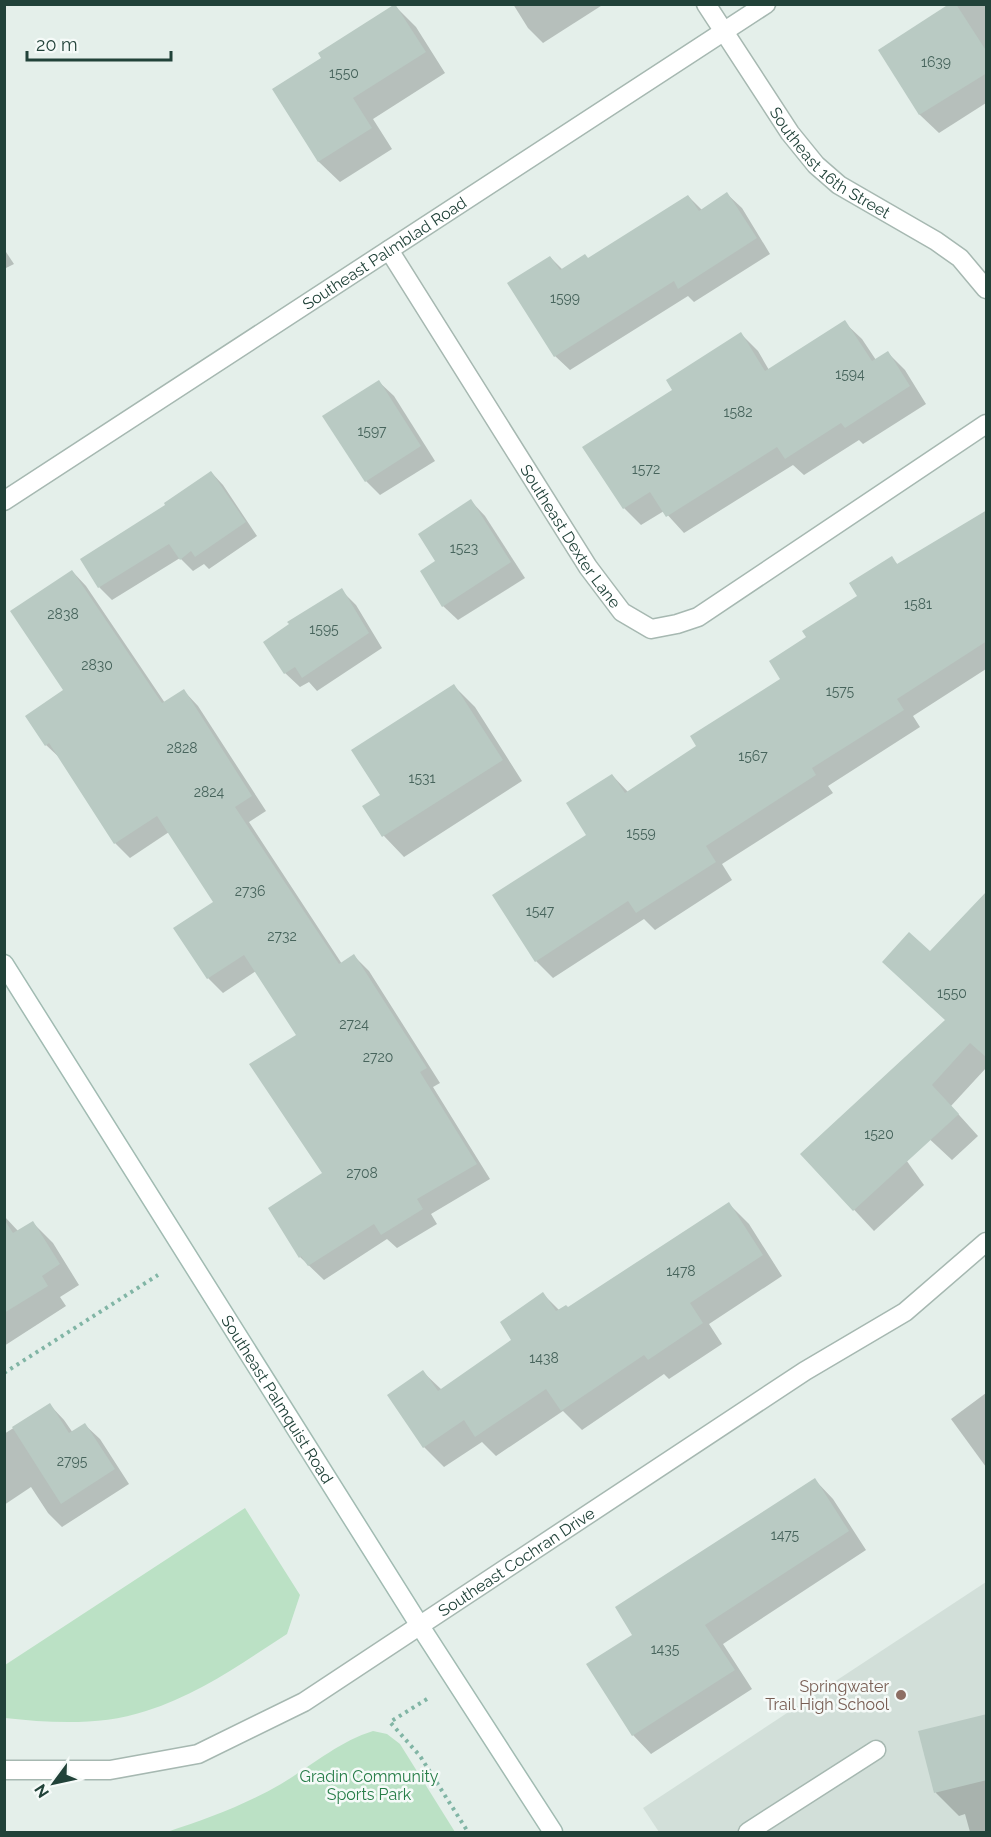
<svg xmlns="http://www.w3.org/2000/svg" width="991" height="1837" font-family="Raleway,sans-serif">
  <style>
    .built { fill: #d2dfd9 }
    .green { fill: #bbe1c5 }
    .shadow { fill: #0003 }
    .building { fill: #b9cac3 }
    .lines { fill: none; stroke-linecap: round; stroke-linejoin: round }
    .service-casing { stroke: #a6b8b1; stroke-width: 21 }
    .minor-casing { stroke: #a6b8b1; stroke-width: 21 }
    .tertiary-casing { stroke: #a6b8b1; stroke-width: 21 }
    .secondary-casing { stroke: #a1bbb2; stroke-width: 21 }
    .path { stroke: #81b5a5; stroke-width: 4; stroke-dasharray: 3 4.5; stroke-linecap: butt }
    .service { stroke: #fff; stroke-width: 18 }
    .minor { stroke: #fff; stroke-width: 18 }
    .tertiary { stroke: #fff; stroke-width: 18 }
    .secondary { stroke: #fff; stroke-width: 18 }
    .education-dot { fill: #8d6e63; stroke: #f5faf8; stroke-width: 2 }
    .labels { text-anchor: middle; stroke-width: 5; stroke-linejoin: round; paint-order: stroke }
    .number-label { font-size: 14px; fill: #47645c }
    .street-label { font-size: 16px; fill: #214239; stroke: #f5faf8 }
    .education-label { font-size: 16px; fill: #785e54; stroke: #f5faf8; text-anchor: end }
    .park-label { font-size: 16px; fill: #277d48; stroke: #f5faf8 }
  </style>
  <rect width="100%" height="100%" fill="#e4efea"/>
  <polygon class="built" points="986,1582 986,1832 659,1832 643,1808"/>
  <g class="green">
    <path d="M245,1508l55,87 -13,39c-45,29 -89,61 -141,77 -45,15 -95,12 -141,7v-53z"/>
    <path d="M373,1731l14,3 13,10 55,88h-288c40,-13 78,-27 114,-48 30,-18 59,-43 92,-53z"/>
  </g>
  <g class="shadow">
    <polygon points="513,4 604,4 543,43 528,28"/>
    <polygon points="958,4 986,4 986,103 939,133 920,115 880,51"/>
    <polygon points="395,6 416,27 445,73 373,119 392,149 340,182 319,162 274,89 323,58"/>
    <polygon points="727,194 742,208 770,254 694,302 688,296 570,370 555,356 550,257 563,270 589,260 688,196 702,210"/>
    <polygon points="4,249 14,264 4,269"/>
    <polygon points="844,322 862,339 876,360 888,353 905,370 926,404 863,444 859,440 804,475 793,465 684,533 664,511 641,525 624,508 674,391 741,334 758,351 769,370"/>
    <polygon points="379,382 394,396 435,461 380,495 366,481"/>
    <polygon points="211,472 223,485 257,536 209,569 204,564 193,571 180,558 112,600 99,587 167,505"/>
    <polygon points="471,501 485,516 525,578 458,620 443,606 437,562"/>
    <polygon points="986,516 986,669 913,716 920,727 828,786 833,793 722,864 732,880 655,930 644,919 553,978 536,961 612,775 628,792 698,747 782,679 808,638 859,597 891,558 898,565"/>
    <polygon points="72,571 86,586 165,703 184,691 198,706 266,811 249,822 342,964 354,956 369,971 440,1083 433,1087 490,1179 431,1214 437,1224 397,1248 387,1239 324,1280 300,1257 324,1174 298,1035 256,971 223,993 208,978 215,903 169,832 130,858 115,843 61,759 46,745 65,690"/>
    <polygon points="341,590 356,605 382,648 317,691 309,682 300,687 285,673"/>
    <polygon points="454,686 475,707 522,781 404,857 384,836 364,806 382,795"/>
    <polygon points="986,893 986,1068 951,1106 978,1136 952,1160 895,1107 947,1020 930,954"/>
    <polygon points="879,1122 924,1185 874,1231 802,1154"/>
    <polygon points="729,1204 749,1224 782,1276 709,1324 722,1344 669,1379 664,1374 582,1430 563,1411 496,1456 482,1442 444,1467 424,1447 389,1395 423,1372 442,1390 514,1341 543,1294 560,1311 569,1309"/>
    <polygon points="4,1216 19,1232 33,1223 53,1243 79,1285 60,1297 66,1306 4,1346"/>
    <polygon points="986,1393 986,1467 951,1419"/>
    <polygon points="50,1405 64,1420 73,1433 85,1425 100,1439 129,1484 62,1527 48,1513 31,1487 4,1505 4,1434"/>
    <polygon points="815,1480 833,1499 866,1550 723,1644 752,1689 651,1754 633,1735 634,1635"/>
    <polygon points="986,1715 986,1832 970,1832 965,1814 959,1816 936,1793 920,1732"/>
  </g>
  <g class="building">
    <polygon points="395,4 426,52 353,98 372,128 318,162 272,89 321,58 318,53"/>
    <polygon points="949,4 956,4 987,52 987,73 919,115 878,50"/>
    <polygon points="727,192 757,238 678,289 674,281 554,357 507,283 550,256 560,270 585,254 588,258 688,195 699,211"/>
    <polygon points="845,320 872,361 888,351 910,386 845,428 841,423 785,459 777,447 666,517 650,492 623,509 582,447 672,390 666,380 741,332 765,371"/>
    <polygon points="379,380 421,446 365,482 322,416"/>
    <polygon points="211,471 246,522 195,557 191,551 180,560 169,544 98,588 80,559 165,505 164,503"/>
    <polygon points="471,499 511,562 442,607 420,571 435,561 418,534"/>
    <polygon points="987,510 987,641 897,699 904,710 812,768 816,775 706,846 716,862 636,913 628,901 535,962 492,895 586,835 566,803 612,774 625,793 696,746 690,736 780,679 769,661 806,637 802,631 857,596 849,583 892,556 897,564"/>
    <polygon points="72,570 162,703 184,689 252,796 235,807 339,964 354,954 427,1068 420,1072 477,1164 417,1199 423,1209 381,1235 374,1224 308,1266 301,1256 299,1258 268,1208 322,1173 249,1064 296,1035 244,955 207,979 173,928 213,902 157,816 114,844 49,743 45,746 25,716 63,690 10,611"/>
    <polygon points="342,588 369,633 302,678 295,667 284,674 263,642 289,624 287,622"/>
    <polygon points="454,684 503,760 382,837 362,806 380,795 351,750"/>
    <polygon points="987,891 987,1058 970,1043 932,1085 959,1114 853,1211 800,1154 945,1020 882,962 909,932 930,951"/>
    <polygon points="729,1202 763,1255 690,1303 703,1323 648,1360 644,1355 561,1411 546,1389 475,1437 464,1420 423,1448 387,1395 423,1370 438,1391 511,1340 500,1322 543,1292 556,1311 566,1305 568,1307"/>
    <polygon points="4,1219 13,1233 33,1221 60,1264 42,1276 48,1286 4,1313"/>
    <polygon points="50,1403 69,1433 85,1423 115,1469 61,1504 12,1427"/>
    <polygon points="815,1478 849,1531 705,1625 735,1670 632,1736 586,1664 632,1635 615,1607"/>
    <polygon points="987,1714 987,1780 934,1793 918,1731"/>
  </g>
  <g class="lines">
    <g class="service-casing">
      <polyline id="service" points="748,1832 876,1750"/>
    </g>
    <g class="minor-casing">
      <g id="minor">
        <path id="s1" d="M706,4l84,129 26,32 23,20 97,56 24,17 26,31"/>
        <path id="s2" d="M389,250l199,317 34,45 29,17 26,-5 21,-7 288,-193"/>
        <path id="s3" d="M4,1770h106l88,-16 106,-52 501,-331 100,-59 81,-70"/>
      </g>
    </g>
    <g class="tertiary-casing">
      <g id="tertiary">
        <path id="s4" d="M4,501l762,-497"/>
      </g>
    </g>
    <g class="secondary-casing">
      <g id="secondary">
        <path id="s5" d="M4,964l416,662 133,206"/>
      </g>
    </g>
    <g class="path">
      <polyline points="4,1373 158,1275"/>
      <polyline points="427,1699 390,1722 420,1756 468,1832"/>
    </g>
    <use href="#service" class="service"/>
    <use href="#minor" class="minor"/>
    <use href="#tertiary" class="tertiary"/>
    <use href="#secondary" class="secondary"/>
  </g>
  <circle class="education-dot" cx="901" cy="1695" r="6"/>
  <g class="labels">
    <g class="number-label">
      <text x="936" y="67">1639</text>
      <text x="344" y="78">1550</text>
      <text x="565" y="303">1599</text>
      <text x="850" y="379">1594</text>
      <text x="738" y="417">1582</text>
      <text x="372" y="436">1597</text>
      <text x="646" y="474">1572</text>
      <text x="464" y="553">1523</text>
      <text x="918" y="609">1581</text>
      <text x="63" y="619">2838</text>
      <text x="324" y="634">1595</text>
      <text x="97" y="670">2830</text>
      <text x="840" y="696">1575</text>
      <text x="182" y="753">2828</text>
      <text x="753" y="761">1567</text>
      <text x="422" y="783">1531</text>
      <text x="209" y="797">2824</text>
      <text x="641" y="838">1559</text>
      <text x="250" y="896">2736</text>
      <text x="540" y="916">1547</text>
      <text x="282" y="941">2732</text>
      <text x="952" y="998">1550</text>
      <text x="354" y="1029">2724</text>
      <text x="378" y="1062">2720</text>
      <text x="879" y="1139">1520</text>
      <text x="362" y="1178">2708</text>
      <text x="681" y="1276">1478</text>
      <text x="544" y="1363">1438</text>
      <text x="72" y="1466">2795</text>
      <text x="785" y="1540">1475</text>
      <text x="665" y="1654">1435</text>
    </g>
    <g class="street-label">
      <text dy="6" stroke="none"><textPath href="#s1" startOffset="204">Southeast 16th Street</textPath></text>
      <text dy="6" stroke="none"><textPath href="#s4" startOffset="454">Southeast Palmblad Road</textPath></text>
      <text dy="6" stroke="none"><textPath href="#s2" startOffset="339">Southeast Dexter Lane</textPath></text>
      <text dy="6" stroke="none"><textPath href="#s5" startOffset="514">Southeast Palmquist Road</textPath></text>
      <text dy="6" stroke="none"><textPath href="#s3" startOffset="568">Southeast Cochran Drive</textPath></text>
    </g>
    <g class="education-label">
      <text x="889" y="1692">Springwater<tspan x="889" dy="18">Trail High School</tspan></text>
    </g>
    <g class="park-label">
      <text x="369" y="1782">Gradin Community<tspan x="369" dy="18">Sports Park</tspan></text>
    </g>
  </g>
  <rect width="991" height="1837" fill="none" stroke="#214239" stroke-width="12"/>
  <g transform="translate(54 1783) rotate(237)" stroke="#f5faf8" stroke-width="4.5" paint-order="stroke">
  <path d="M0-4.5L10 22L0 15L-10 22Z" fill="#214239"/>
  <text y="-9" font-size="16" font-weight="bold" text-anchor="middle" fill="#214239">N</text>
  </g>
  <path d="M27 51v9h144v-9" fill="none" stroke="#214239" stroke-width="3"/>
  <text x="36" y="51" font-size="18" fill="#214239" stroke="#f5faf8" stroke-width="4.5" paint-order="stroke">20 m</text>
</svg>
